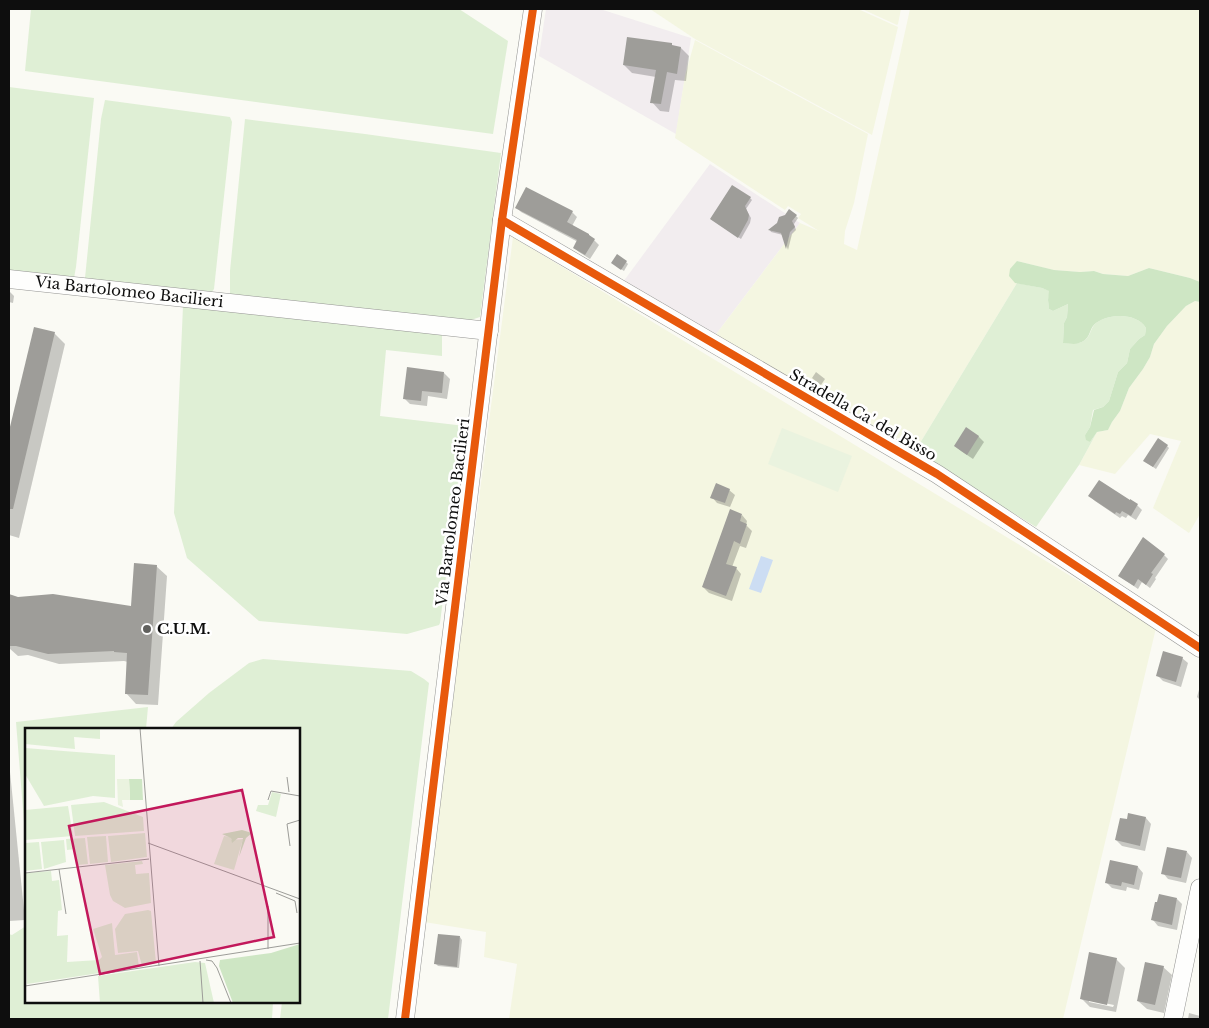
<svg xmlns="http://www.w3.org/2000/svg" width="1209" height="1028" font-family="'Libre Baskerville',serif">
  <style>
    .industrial { fill: #f2edef }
    .farmland { fill: #f4f6e1 }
    .green { fill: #dfefd5 }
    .forest { fill: #cee6c4 }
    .pitch { fill: #eaf3df }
    .water { fill: #ccddf3 }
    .shadow { fill: #0003; fill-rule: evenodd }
    .building { fill: #9e9d99 }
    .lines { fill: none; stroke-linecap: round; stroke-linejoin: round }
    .minor-casing { stroke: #949492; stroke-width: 19 }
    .minor { stroke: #fefefd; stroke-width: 18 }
    .cycleway-casing { stroke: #fff; stroke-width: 11 }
    .cycleway { stroke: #e8590c; stroke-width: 8 }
    .poi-dot { fill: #61615e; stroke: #fff; stroke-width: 2 }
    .labels { text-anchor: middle; stroke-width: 5; stroke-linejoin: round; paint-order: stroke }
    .street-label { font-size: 15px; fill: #0e0e0e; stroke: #fff }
    .poi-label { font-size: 15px; font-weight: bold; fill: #0e0e0e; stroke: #fff; text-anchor: start }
    .inset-road { fill: none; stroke: #9c9c98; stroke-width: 1 }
    .view { fill: #c2185b; fill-opacity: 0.15; stroke: #c2185b; stroke-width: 2.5 }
    .inset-edge { fill: none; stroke: #0e0e0e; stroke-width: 2.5 }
  </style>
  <rect width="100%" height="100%" fill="#fafaf4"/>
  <g class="industrial">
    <polygon points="546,9 600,9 691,38 676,134 539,56"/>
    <polygon points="710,164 800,223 714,337 623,282"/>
  </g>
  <g class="farmland">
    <polygon points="650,9 858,9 898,27 872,135 695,39"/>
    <polygon points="862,9 901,9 898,24 897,25"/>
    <polygon points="910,9 1200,9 1200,282 1190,278 1149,268 1128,276 1103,274 1094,271 1080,272 1053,270 1017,261 1015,283 1017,283 914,453 714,337 800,223 819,231 798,218 801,214 788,206 785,210 675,138 685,76 695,40 868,134 854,203 845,231 844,244 857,250"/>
    <polygon points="513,237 1156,628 1063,1019 509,1019 517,964 484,957 486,932 424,922"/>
    <polygon points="1195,301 1200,302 1200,514 1189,533 1153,508 1181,441 1150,434 1115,474 1079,465 1097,432 1108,430 1112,422 1120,411 1129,388 1143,369 1150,357 1154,344 1167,326 1186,306"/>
  </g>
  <g class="green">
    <polygon points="31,9 459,9 508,41 493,134 25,71"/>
    <polygon points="9,87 94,98 76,267 74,278 9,271"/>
    <polygon points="105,100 230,117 232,122 214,289 211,293 85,278 101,119"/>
    <polygon points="245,119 365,134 501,153 480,317 471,320 230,295 230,271"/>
    <path d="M1017,283l25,5 8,3 -2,9 1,9 4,2 15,-7 -1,13 -3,6 -1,20c5,0 11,1 16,0 13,-4 10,-14 17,-20 14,-10 41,-10 50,5l-1,7 -6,4 -9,10 -3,14 -9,9 -9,29 -6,6 -10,3 -3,17 -5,8 5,7 7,-10 -18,33 -43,62 -122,-74z"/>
    <polygon points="183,306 442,333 442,356 386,350 380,416 465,426 440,623 439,625 407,634 259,621 187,558 174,513"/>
    <polygon points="263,659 411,671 424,679 429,683 388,1019 280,1019 282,1002 299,1002 299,729 171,729 176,722 209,693 249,663"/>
    <polygon points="148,707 146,729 26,729 26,847 16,722"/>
    <polygon points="26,926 26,1002 273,1002 272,1019 9,1019 9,934 12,935"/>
  </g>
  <path class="forest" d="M1017,261l37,9 26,2 14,-1 9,3 25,2 21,-8 41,10 10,4v20l-5,-1 -9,5 -19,20 -13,18 -4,13 -7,12 -14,19 -9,23 -8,11 -4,8 -11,2 -7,10 -4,-2 -1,-5 5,-8 4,-17 9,-3 6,-6 9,-29 9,-9 3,-14 9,-10 6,-4 1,-7c-9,-15 -36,-15 -50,-5 -8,6 -4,16 -17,20 -5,2 -11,0 -16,0l1,-20 3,-6 1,-13 -15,7 -4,-2 -1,-9 1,-9 -7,-3 -27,-5 -6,-7 1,-7z"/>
  <polygon class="pitch" points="782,428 852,456 838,492 768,464"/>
  <polygon class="water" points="761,556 773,560 761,593 749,589"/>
  <g class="shadow">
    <polygon points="673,47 681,48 689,56 686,81 675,80 669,112 660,111 652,102 656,77 632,73 624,65"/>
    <polygon points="750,198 752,200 746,209 751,218 750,223 741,239 711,219"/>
    <polygon points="517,208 572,212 577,217 572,226 589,235 599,245 590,259 579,252 574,248 578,242 521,212"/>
    <polygon points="796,216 798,218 794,224 796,230 792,234 788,250 783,235 771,232 770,230 779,224"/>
    <polygon points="626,262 628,264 624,271 615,265"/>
    <polygon points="9,291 14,296 13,303 9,302"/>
    <polygon points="35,328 54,333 65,344 19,538 9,535 9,437"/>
    <polygon points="816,372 825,379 821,385 812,378"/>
    <polygon points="444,373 450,379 447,399 428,396 427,406 410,404 404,398"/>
    <polygon points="978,436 984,442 973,459 961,451 955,446"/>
    <polygon points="1167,446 1169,448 1156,469 1147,463"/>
    <polygon points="729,490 735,495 730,507 717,503 712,497"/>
    <polygon points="1090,496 1137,505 1142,510 1136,520 1128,515 1126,518 1122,516 1120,518 1095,501"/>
    <polygon points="742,515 747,521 746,525 752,531 746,548 740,546 732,567 736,568 741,574 732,601 709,593 703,587"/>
    <polygon points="1164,555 1168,559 1155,578 1156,579 1150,588 1142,582 1138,589 1119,576"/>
    <polygon points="156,566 167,576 158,705 136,704 126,693 128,662 124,661 59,664 28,655 18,656 9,648 9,597 11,596 18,598 132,608"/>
    <polygon points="1182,658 1188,663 1181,687 1163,681 1158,676"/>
    <polygon points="1200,686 1200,700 1197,697"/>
    <polygon points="9,762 25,920 9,921"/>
    <polygon points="1146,818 1151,824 1145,851 1122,846 1116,840 1128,821"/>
    <polygon points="1187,852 1192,858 1186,883 1168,879 1163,873"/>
    <polygon points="1138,867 1143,873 1139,890 1127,887 1126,891 1112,888 1106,882"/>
    <polygon points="1177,899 1182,904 1177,930 1158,926 1153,920"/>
    <polygon points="460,937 462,940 459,968 438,966 436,964"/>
    <path d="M1116,959l9,9 -9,44 -26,-5 -9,-9zM1089,1000l25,5 -1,2 -24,-5z"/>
    <polygon points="1163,967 1172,975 1164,1013 1147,1009 1138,1001"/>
    <polygon points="1189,1013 1200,1016 1200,1019 1188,1019"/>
  </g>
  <g class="building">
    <polygon points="627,37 672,43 672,45 681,47 677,74 667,72 661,104 650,103 656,70 623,65"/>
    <polygon points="732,185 751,197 745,206 749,215 748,220 738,238 710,219"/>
    <polygon points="526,187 573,211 567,222 589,234 589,235 595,239 585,255 573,248 577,240 515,208"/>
    <polygon points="789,209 797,215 792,221 795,227 790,232 786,249 781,233 768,230 777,223 779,217 785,215"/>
    <polygon points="617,254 627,261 621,270 611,263"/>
    <polygon points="34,327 55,332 13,509 9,509 9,431"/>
    <polygon points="407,367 444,372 442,393 422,391 421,401 403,399"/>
    <polygon points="966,427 979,436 967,455 954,446"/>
    <polygon points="1158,438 1168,445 1153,467 1143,461"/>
    <polygon points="1099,480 1130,500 1130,499 1138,504 1131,516 1122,511 1120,514 1116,512 1115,514 1088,496"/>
    <polygon points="716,483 730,489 725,503 710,498"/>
    <polygon points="730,509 742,514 740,521 747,524 740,544 734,541 726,564 737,567 726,596 702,587"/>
    <polygon points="1143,537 1165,554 1151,573 1153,574 1146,585 1138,579 1134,586 1118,576"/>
    <polygon points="134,563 157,565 148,695 125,694 127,653 114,652 114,651 48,654 16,646 9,646 9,594 18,597 53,594 131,606"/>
    <polygon points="1163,651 1183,657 1176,682 1156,676"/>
    <polygon points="1128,813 1146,817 1140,846 1115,840 1120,818 1127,819"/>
    <polygon points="1167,847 1187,851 1181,878 1161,874"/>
    <polygon points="1110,860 1138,866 1134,885 1122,882 1121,886 1105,883"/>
    <polygon points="1159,894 1177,898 1172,925 1151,920 1155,902 1157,902"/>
    <polygon points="438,934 460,936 457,967 434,964"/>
    <polygon points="1089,952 1117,958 1107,1005 1080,999"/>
    <polygon points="1145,962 1164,966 1155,1005 1137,1001"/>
  </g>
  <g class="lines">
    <g class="minor-casing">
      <g id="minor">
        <polyline points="502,220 937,474 1200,648"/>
        <path id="s1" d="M9,279l480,52"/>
        <polyline points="405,1019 502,220 533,9"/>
        <polyline points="1173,1019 1200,888"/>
      </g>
    </g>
    <use href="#minor" class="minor"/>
    <g class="cycleway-casing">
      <g id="cycleway">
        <polyline points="502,220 937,474 1200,648"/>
        <polyline points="405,1019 502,220 533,9"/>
      </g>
    </g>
    <use href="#cycleway" class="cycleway"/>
  </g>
  <circle class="poi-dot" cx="147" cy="629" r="5"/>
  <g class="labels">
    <g class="street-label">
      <text dy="5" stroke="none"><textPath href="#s1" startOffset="121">Via Bartolomeo Bacilieri</textPath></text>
      <text transform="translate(863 415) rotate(30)" y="5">Stradella Ca' del Bisso</text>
      <text transform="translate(453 512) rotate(-83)" y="5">Via Bartolomeo Bacilieri</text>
    </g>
    <g class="poi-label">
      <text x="157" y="634">C.U.M.</text>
    </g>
  </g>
  <g transform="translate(25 728)">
    <rect width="275" height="275" fill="#fafaf4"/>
    <path d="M0,0h75v11l-26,-2 1,12 -50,-5zM0,20l90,7v43l-22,-2 -49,10 -19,-32zM247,64l9,2 -5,23 -20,-6 2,-6h10zM79,74l39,15 1,14 -69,5 -4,-31zM43,78l5,30 -48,4v-30zM120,105l2,24 -36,5 -3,-26zM81,108l2,26 -18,2 -3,-27zM199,108l7,1v3l12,-1 -9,31 -20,-6zM60,110l3,26 -10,1 -3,-16 -8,1 -1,-11zM39,112l2,22 -22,7 -3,-27zM14,114l3,27 -17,2v-28zM117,133l1,3 -8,1 1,9 13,-1 2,30 -26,5 -12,-7 -3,-6 -5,-30zM26,143l1,10 7,-1 3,30 -4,1 -1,25 11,-1 -1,27 32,-2 3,-3 -9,-28 19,-6 3,32 22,-3 2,15 -112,17 -2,-111zM123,182l3,1 5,52 -14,3 -4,-15 -20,2 -3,-24 10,-15zM170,234l10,1 9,40h-114l-2,-27z" fill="#dfefd5"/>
    <path d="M104,51h13l1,21h-13zM217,102l10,3 -6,5 -7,19 4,-19h-5l-6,5 -1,-5 -9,-4zM275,216v59h-67l-14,-37 1,-6 51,-7z" fill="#cee6c4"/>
    <path d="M92,51h12l1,21h-8l1,7 -5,-2z" fill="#eaf3df"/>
    <path class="inset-road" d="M115,0l19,238M262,49l2,15M243,72l3,-9 29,5M123,115l152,56M265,118l-3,-22 13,-4M34,141l7,45M0,145l124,-14M251,165l19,8 2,12M243,178v43M181,232l6,1 5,7 14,35M175,233l3,42M0,258l275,-43"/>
    <path class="view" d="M217,62l32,147 -174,37 -31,-148z"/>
    <rect width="275" height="275" class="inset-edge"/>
  </g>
  <rect width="1209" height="1028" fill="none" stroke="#0e0e0e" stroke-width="20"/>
</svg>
